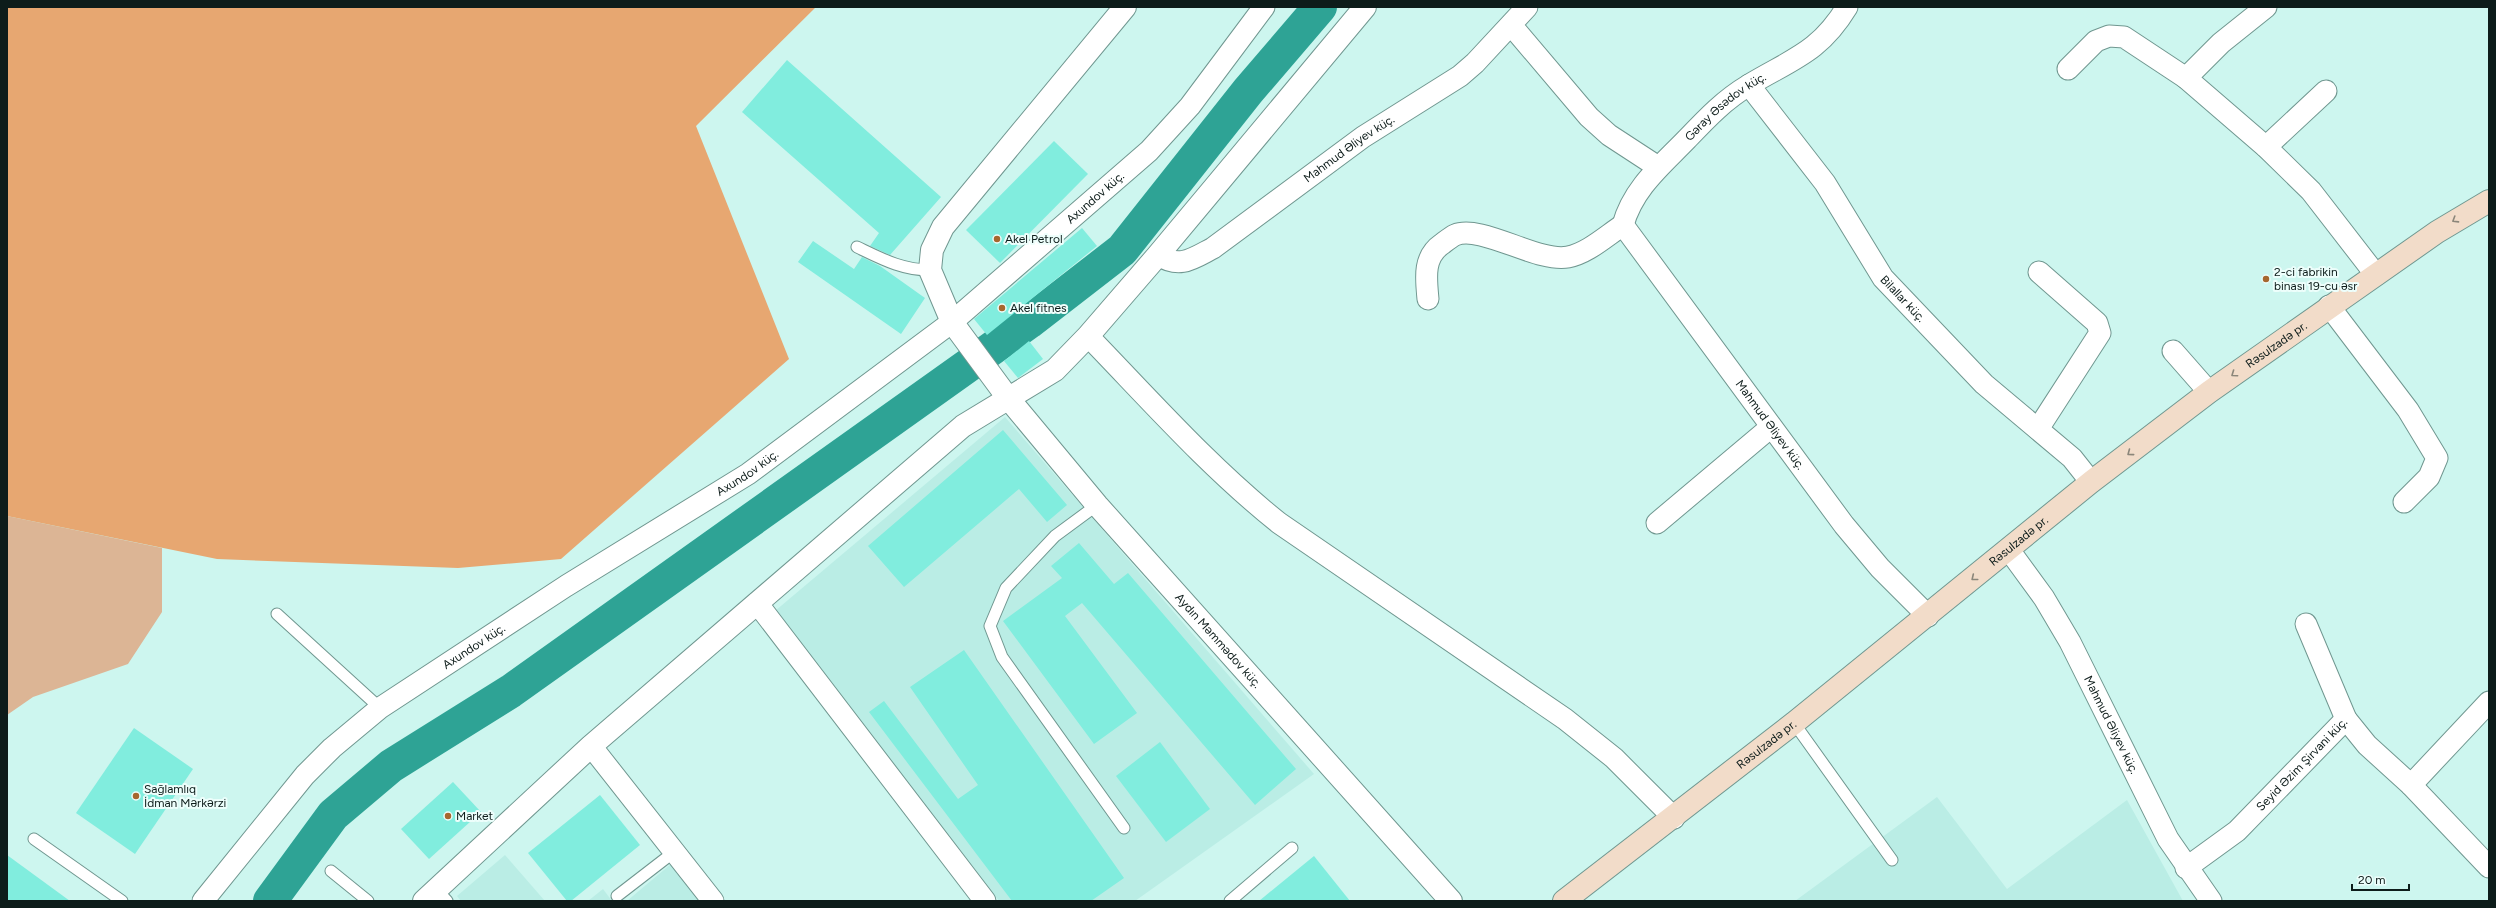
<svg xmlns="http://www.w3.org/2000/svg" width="2496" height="908" font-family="Figtree,sans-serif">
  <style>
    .built { fill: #baede5 }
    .green { fill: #dcb595 }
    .forest { fill: #e7a771 }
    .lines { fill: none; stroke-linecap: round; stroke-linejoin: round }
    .river { stroke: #2ea395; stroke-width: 34 }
    .building { fill: #81edde }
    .service-casing { stroke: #709790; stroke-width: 13 }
    .minor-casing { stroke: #709790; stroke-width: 23 }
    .tertiary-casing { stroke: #709790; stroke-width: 24 }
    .secondary-casing { stroke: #709790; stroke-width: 24 }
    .service { stroke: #fff; stroke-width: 11 }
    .minor { stroke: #fff; stroke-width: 21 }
    .tertiary { stroke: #fff; stroke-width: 22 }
    .secondary { stroke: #f2dcc9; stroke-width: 22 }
    .oneway { stroke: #8b867a }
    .poi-dot { fill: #a6672e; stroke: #edfefb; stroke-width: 1.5 }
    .labels { text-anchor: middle; stroke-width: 4; stroke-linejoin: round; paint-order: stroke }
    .street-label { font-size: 12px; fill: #0d1c1a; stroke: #edfefb }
    .poi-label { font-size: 12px; fill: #0d1c1a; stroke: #edfefb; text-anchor: start }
  </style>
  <rect width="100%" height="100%" fill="#cdf6ef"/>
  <g class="built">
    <polygon points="1005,417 1314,774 1135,901 999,901 775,611"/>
    <polygon points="1937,797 2007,889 2127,800 2183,901 1795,901"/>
    <polygon points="505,855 545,901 461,901 457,896"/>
    <polygon points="671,864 700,901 627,901"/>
    <polygon points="603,889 612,901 588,901"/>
  </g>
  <polygon class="green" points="7,516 162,548 162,612 128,664 33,697 7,715"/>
  <polygon class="forest" points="7,7 816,7 696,126 789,359 561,559 458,568 217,559 7,516"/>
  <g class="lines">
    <polyline class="river" points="270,901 333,815 391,766 511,691 1029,322 1122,250 1248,91 1320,7"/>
  </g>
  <g class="building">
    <polygon points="787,60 941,197 890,255 870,246 879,233 742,112"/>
    <polygon points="1054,141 1088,174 1000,263 966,230"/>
    <polygon points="1082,228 1097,246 987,335 974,319"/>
    <polygon points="813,241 854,269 862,257 880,266 925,298 901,334 798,262"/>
    <polygon points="1029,341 1043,359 1018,378 1004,361"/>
    <polygon points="1003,430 1067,505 1047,522 1019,489 904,587 868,546"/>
    <polygon points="1079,543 1114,584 1128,573 1296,769 1255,805 1082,603 1065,616 1137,713 1094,744 1003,621 1062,578 1051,566"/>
    <polygon points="964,650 1124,878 1091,901 1012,901 869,712 884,701 958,799 978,785 910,687"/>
    <polygon points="134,728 193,769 135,854 76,813"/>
    <polygon points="1160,742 1210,809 1166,842 1116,776"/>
    <polygon points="453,782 481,812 429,859 401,829"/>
    <polygon points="600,795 640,845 571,901 567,901 528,853"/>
    <polygon points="7,855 70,901 7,901"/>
    <polygon points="1314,856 1350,901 1259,901"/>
  </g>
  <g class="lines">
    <g class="service-casing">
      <g id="service">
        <path d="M857,247c25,12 45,23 73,23"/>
        <polyline points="1097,505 1055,536 1006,588 990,626 1002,657 1124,828"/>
        <polyline points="277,614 380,708"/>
        <polyline points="1794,723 1892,860"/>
        <polyline points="34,839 122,901"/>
        <polyline points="331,871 368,901"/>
        <polyline points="436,889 447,901"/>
        <polyline points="617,896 674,852"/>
        <polyline points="1230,901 1292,848"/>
      </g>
    </g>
    <g class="minor-casing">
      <g id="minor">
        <polyline points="2266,7 2221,43 2186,78 2266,147 2311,191 2376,275"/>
        <polyline points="1511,25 1589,117 1609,135 1658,167"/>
        <polyline points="2068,69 2096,41 2109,36 2124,37 2186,78"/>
        <path id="s1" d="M1749,85l76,98 58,95 101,106 88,74 19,24"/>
        <polyline points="2266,147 2326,91"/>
        <path id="s2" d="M1623,225l221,300 36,43 48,48"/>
        <path id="s3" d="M1623,225c10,-37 39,-60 64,-86 20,-21 37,-39 62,-54 43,-26 70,-32 98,-78"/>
        <path id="s4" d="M1158,255c22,14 34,4 55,-7l150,-111 97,-61 15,-13 52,-56"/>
        <path d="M1428,299c-2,-21 -5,-42 14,-55 4,-3 9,-7 13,-9 26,-11 83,28 113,22 20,-4 38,-21 55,-32"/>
        <polyline points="2329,306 2408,410 2437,458 2429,477 2404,502"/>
        <path d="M1088,336c62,64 121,131 191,187l286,196 49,39 60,60"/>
        <polyline points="2173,351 2209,392"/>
        <polyline points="2038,429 2100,333 2097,323 2039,272"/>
        <polyline points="1657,523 1771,427"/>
        <path id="s5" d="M2009,550l35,48 26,44 98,197 43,62"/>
        <polyline points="757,603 985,901"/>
        <polyline points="2306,624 2346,719"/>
        <polyline points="591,746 713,901"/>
        <polyline points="2411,785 2489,702"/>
        <path id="s6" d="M2186,868l51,-37 109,-112 21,26 44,40 78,82"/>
        <path id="s7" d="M203,901l102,-126 27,-27 48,-40 186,-122 182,-112 204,-152 197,-171 41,-45 74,-99"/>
      </g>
    </g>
    <g class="tertiary-casing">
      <g id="tertiary">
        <path id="s8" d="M1125,7l-182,220 -11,23 -2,20 22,52 56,76 89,107 354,396"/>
        <polyline points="424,901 591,746 963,426 1055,370 1088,336 1158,255 1365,7"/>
      </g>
    </g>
    <g class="secondary-casing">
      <g id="secondary">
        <path id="s9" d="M1564,901l230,-178 297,-241 118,-90 228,-160 52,-31"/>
      </g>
    </g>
    <use href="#service" class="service"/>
    <use href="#minor" class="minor"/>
    <use href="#tertiary" class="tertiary"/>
    <use href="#secondary" class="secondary"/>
  </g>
  <defs><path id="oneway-chevron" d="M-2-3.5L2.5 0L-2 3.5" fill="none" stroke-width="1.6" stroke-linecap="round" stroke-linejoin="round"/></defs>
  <g class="oneway">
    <use href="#oneway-chevron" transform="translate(2455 220) rotate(148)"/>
    <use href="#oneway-chevron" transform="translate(2234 374) rotate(145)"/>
    <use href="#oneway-chevron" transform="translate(2130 453) rotate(143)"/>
    <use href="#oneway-chevron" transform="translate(1974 578) rotate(141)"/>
  </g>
  <g class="poi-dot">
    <circle cx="997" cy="239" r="4"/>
    <circle cx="2266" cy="279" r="4"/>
    <circle cx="1002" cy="308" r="4"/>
    <circle cx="136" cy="796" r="4"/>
    <circle cx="448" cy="816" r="4"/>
  </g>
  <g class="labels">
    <g class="street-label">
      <text dy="4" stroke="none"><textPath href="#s3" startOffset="159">Gəray Əsədov küç.</textPath></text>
      <text dy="4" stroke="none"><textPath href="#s4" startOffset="228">Mahmud Əliyev küç.</textPath></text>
      <text dy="4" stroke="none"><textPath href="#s7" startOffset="1143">Axundov küç.</textPath></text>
      <text dy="4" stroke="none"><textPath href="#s1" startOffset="264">Bilallar küç.</textPath></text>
      <text dy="4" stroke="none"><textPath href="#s9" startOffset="904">Rəsulzadə pr.</textPath></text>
      <text dy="4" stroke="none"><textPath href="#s2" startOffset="248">Mahmud Əliyev küç.</textPath></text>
      <text dy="4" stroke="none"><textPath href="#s7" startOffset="699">Axundov küç.</textPath></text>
      <text dy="4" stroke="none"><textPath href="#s9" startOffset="580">Rəsulzadə pr.</textPath></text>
      <text dy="4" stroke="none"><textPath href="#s8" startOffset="803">Aydın Məmmədov küç.</textPath></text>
      <text dy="4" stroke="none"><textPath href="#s7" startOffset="375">Axundov küç.</textPath></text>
      <text dy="4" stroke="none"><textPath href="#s5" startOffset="203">Mahmud Əliyev küç.</textPath></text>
      <text dy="4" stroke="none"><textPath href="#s9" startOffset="256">Rəsulzadə pr.</textPath></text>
      <text dy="4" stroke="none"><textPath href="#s6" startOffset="156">Seyid Əzim Şirvani küç.</textPath></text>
    </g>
    <g class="poi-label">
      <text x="1005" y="243">Akel Petrol</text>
      <text x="2274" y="276">2-ci fabrikin<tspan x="2274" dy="14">binası 19-cu əsr</tspan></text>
      <text x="1010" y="312">Akel fitnes</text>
      <text x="144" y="793">Sağlamlıq<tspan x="144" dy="14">İdman Mərkərzi</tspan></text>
      <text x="456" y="820">Market</text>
    </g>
  </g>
  <rect width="2496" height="908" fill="none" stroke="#0d1c1a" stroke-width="16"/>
  <path d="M2352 884v6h57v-6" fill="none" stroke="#0d1c1a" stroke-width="2"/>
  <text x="2358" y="884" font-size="12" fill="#0d1c1a" stroke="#edfefb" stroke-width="3" paint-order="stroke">20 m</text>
</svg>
